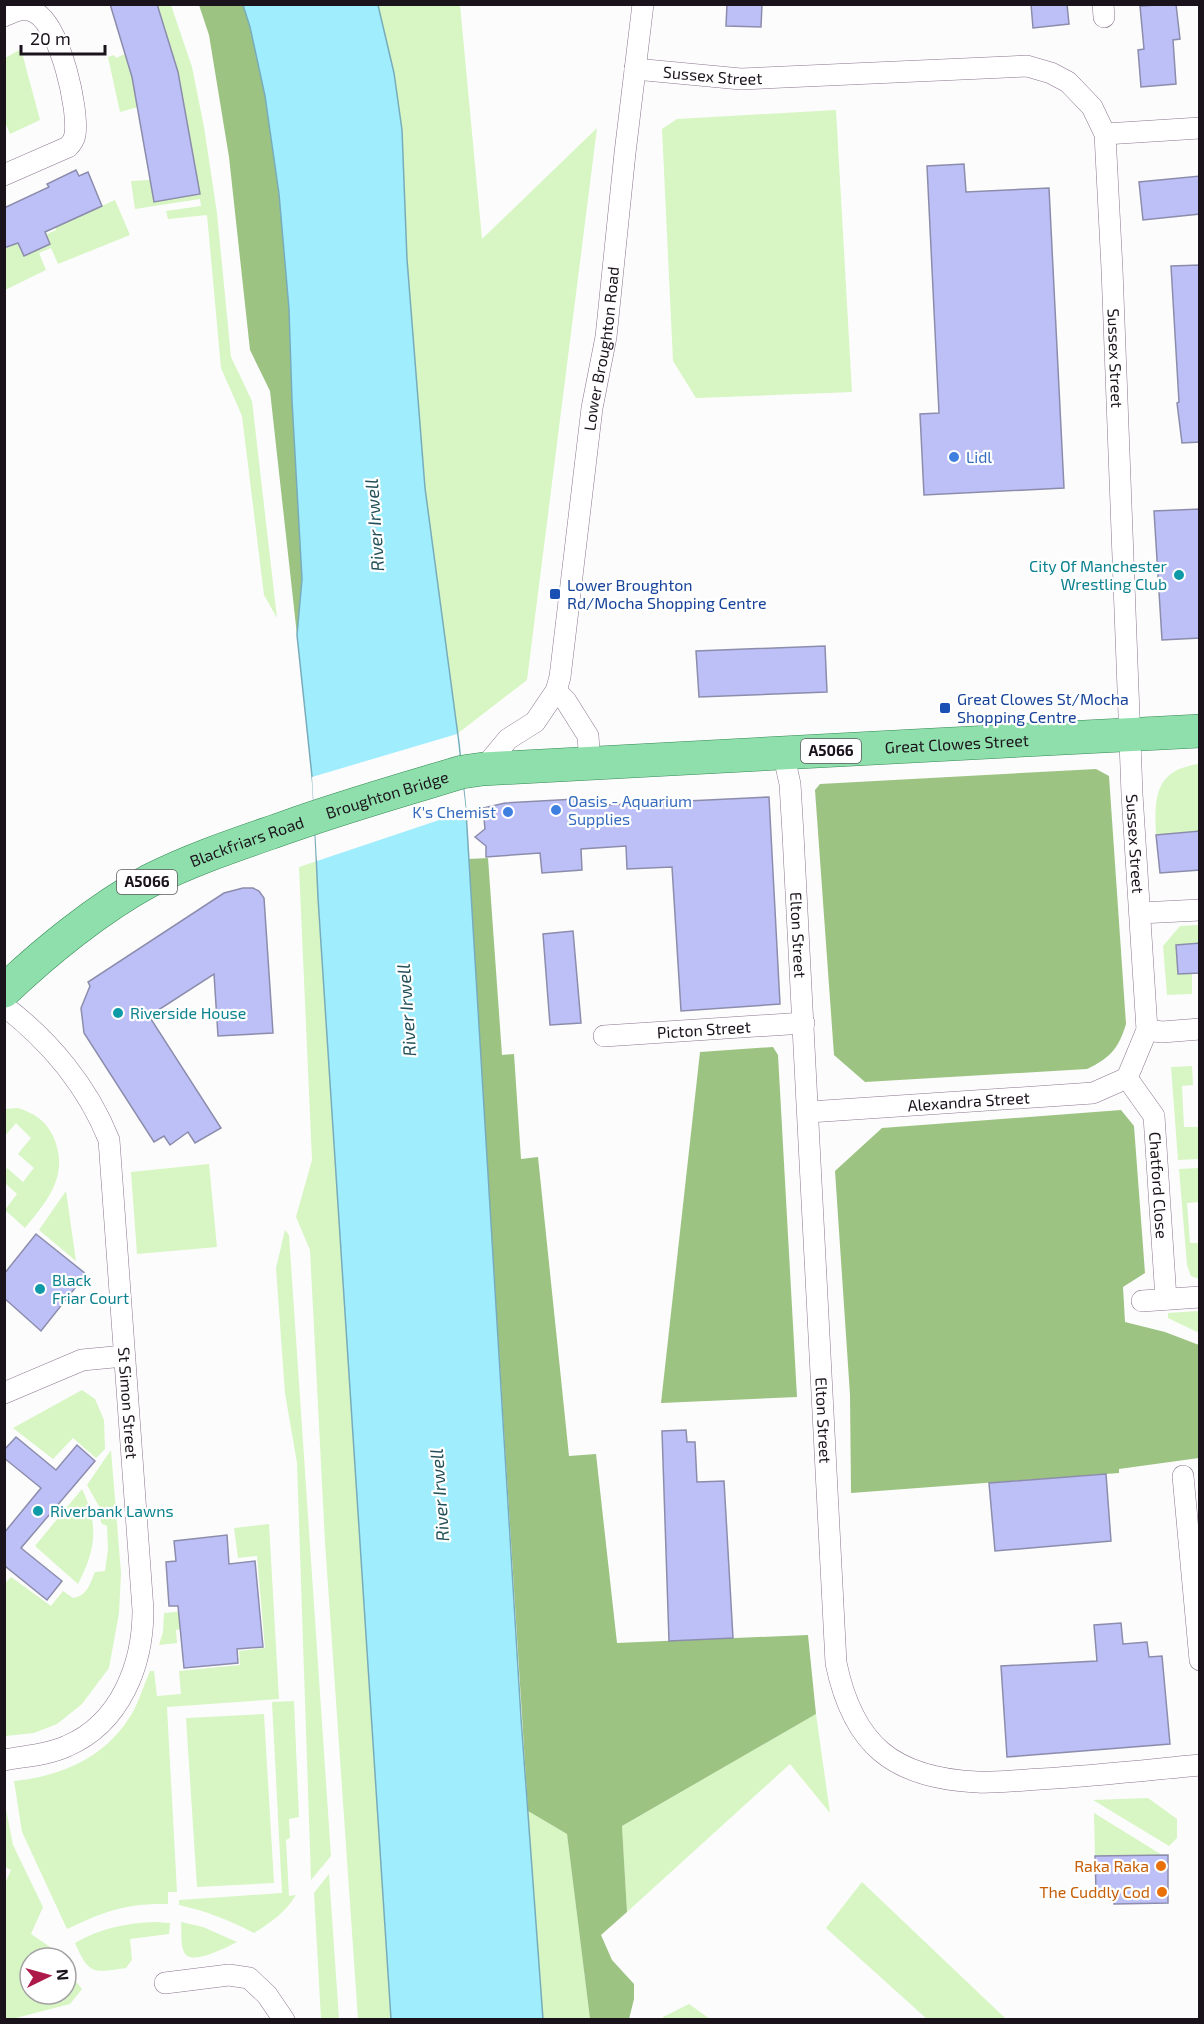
<svg xmlns="http://www.w3.org/2000/svg" width="1204" height="2024" font-family="'Exo 2',sans-serif">
  <style>
    .green { fill: #d7f6c3 }
    .forest { fill: #9cc382 }
    .water { fill: #a0edfd; stroke: #78acba; stroke-width: 1.5 }
    .pier { fill: #fcfcfc }
    .building { fill: #bdbff7; stroke: #8c8dac; stroke-width: 1.5 }
    .lines { fill: none; stroke-linecap: round; stroke-linejoin: round }
    .street-casing { stroke: #8b758f; stroke-width: 22 }
    .primary-casing { stroke: #358955; stroke-width: 34 }
    .street { stroke: #fff; stroke-width: 21 }
    .primary { stroke: #8edfab; stroke-width: 33 }
    .shop-dot { fill: #3f7fe0; stroke: #fff; stroke-width: 2 }
    .culture-dot { fill: #0f9aa8; stroke: #fff; stroke-width: 2 }
    .transit-dot { fill: #1a4fb4; stroke: #fff; stroke-width: 2 }
    .food-dot { fill: #e8710a; stroke: #fff; stroke-width: 2 }
    .labels { text-anchor: middle; stroke-width: 4.5; stroke-linejoin: round; paint-order: stroke }
    .shield { fill: #fff; stroke: #5f5a60; stroke-width: 1.5 }
    .shield-label { font-size: 15px; font-weight: bold; fill: #1b131c }
    .street-label { font-size: 16px; fill: #1b131c; stroke: #fff }
    .shop-label { font-size: 16px; fill: #366cbe; stroke: #fff; text-anchor: start }
    .culture-label { font-size: 16px; fill: #0d838f; stroke: #fff; text-anchor: start }
    .transit-label { font-size: 16px; fill: #164399; stroke: #fff; text-anchor: start }
    .food-label { font-size: 16px; fill: #c56008; stroke: #fff; text-anchor: end }
    .water-label { font-size: 18px; font-style: italic; fill: #235058; stroke: #fff }
  </style>
  <rect width="100%" height="100%" fill="#fcfcfc"/>
  <g class="green">
    <polygon points="157,5 171,5 192,67 204,127 217,213 231,357 252,401 277,618 264,595 242,416 221,368 207,215 168,219 166,211 201,206 200,199 135,209 131,181 150,180 138,107 120,112 108,57 114,55 116,58 125,54"/>
    <polygon points="378,5 460,5 482,239 597,128 527,680 457,734 425,488 407,259 402,130 394,73"/>
    <polygon points="21,49 40,120 10,134 5,122 5,58"/>
    <polygon points="836,110 852,392 696,398 673,361 662,129 677,119"/>
    <polygon points="115,200 130,235 58,264 51,248 39,253 46,270 5,290 4,249 18,243 24,256 36,239 56,230 55,227"/>
    <path d="M1199,764v67l-43,4c-2,-38 -1,-65 43,-71z"/>
    <polygon points="317,861 318,898 391,2019 358,2019 325,1542 310,1250 296,1217 312,1160 299,867"/>
    <polygon points="1199,925 1199,943 1176,945 1178,974 1192,973 1192,994 1167,995 1163,946 1180,926"/>
    <polygon points="1192,1066 1193,1085 1182,1086 1184,1127 1199,1127 1199,1159 1178,1160 1171,1067"/>
    <path d="M18,1108c16,5 28,13 35,28 17,38 -4,63 -28,92l-20,-18 12,-16 -12,-11v-12l2,-3 16,14 11,-14 -16,-14 13,-16 -15,-15 -11,13v-27z"/>
    <polygon points="209,1164 217,1247 137,1254 131,1172"/>
    <polygon points="1199,1168 1199,1202 1187,1203 1190,1243 1199,1243 1199,1279 1191,1276 1187,1265 1179,1169"/>
    <polygon points="66,1191 76,1261 39,1230"/>
    <polygon points="285,1230 289,1235 331,1856 311,1880 297,1463 285,1393 276,1268"/>
    <polygon points="1199,1311 1199,1333 1168,1318 1168,1313"/>
    <polygon points="82,1390 95,1399 104,1420 105,1449 96,1458 73,1438 53,1459 13,1428"/>
    <path d="M111,1450l10,123 -2,40 -10,55 -27,36 -25,20 -23,9 -28,3 -1,-153 6,-6 40,29 12,-15 10,7c14,-2 17,-14 22,-26l10,-1 3,-22 -1,-23 -6,-3 -1,-15 -13,-23z"/>
    <path d="M82,1489c17,37 14,60 -4,95l-43,-38z"/>
    <path d="M269,1524l10,175 -112,8 10,185h-9v12c-42,-1 -63,7 -101,25l-45,-97 -8,-51c49,-5 95,-25 120,-71 6,-12 10,-26 16,-39h4l3,25 24,-2 -2,-23 61,-6 -1,-14 26,-3 -8,-92 -19,2 -4,-30z"/>
    <polygon points="186,1611 188,1628 176,1630 177,1643 159,1645 163,1632 164,1613"/>
    <path d="M294,1701l5,116 -10,2 1,19 -4,2 3,56 7,-1c-10,17 -26,28 -42,38 -25,-13 -48,-22 -75,-28v-5l103,-7 -10,-191z"/>
    <polygon points="264,1714 274,1883 197,1887 186,1718"/>
    <polygon points="816,1714 830,1813 790,1764 627,1912 622,1826"/>
    <polygon points="1148,1798 1177,1819 1177,1838 1169,1846 1093,1800"/>
    <polygon points="5,1804 13,1845 43,1907 31,1934 50,1947 58,1958 30,1958 30,1994 66,1994 66,1969 82,1989 70,2004 8,2020 4,2019 4,1886 11,1870 5,1867"/>
    <polygon points="528,1811 567,1834 590,2019 543,2019"/>
    <polygon points="1094,1813 1162,1855 1095,1856"/>
    <polygon points="329,1874 339,2019 321,2019 314,1893"/>
    <polygon points="862,1882 1006,2019 927,2019 826,1928"/>
    <path d="M156,1922l14,1 -1,11 -39,5 2,21 -6,8c-33,5 -37,7 -51,-25 26,-15 51,-20 81,-21z"/>
    <path d="M181,1922l22,5 34,15c-10,5 -47,25 -53,10 -4,-8 -2,-21 -3,-30z"/>
    <polygon points="689,2004 710,2019 663,2019 663,2017"/>
  </g>
  <g class="forest">
    <polygon points="199,5 243,5 250,27 265,96 279,194 289,309 292,401 302,579 297,635 270,391 250,350 229,157 209,35"/>
    <path d="M1096,769l13,7 17,248c-7,24 -16,34 -39,45l-222,13 -31,-27 -19,-265 5,-6z"/>
    <polygon points="488,858 502,1055 514,1054 521,1159 538,1157 569,1456 596,1454 617,1643 808,1635 816,1714 622,1826 627,1912 601,1935 612,1960 634,1984 634,1999 629,2019 590,2019 567,1834 528,1811 468,859"/>
    <polygon points="773,1047 778,1055 797,1397 661,1403 700,1052"/>
    <polygon points="1121,1110 1134,1126 1145,1273 1123,1287 1125,1322 1165,1332 1199,1345 1199,1458 1119,1469 1119,1473 851,1493 850,1395 835,1171 882,1128"/>
  </g>
  <polygon class="water" points="243,5 378,5 394,73 402,130 407,259 425,488 459,743 466,811 521,1718 543,2019 391,2019 318,898 313,786 297,635 302,579 292,401 289,309 279,194 265,96 250,27"/>
  <polygon class="pier" points="457,734 466,811 317,861 312,777"/>
  <g class="building">
    <polygon points="110,4 157,4 178,72 200,194 154,202 132,77"/>
    <polygon points="727,4 762,4 761,27 726,26"/>
    <polygon points="1031,4 1067,4 1069,24 1033,28"/>
    <polygon points="1176,4 1180,39 1173,40 1176,84 1141,87 1138,50 1144,49 1140,6"/>
    <polygon points="964,164 966,192 1049,188 1064,488 924,495 920,414 939,413 927,166"/>
    <polygon points="76,170 79,176 88,172 102,206 45,232 50,244 24,256 18,243 4,248 4,208 49,187 47,184"/>
    <polygon points="1200,176 1200,214 1143,220 1139,182"/>
    <polygon points="1200,265 1200,442 1182,443 1177,403 1179,402 1171,266"/>
    <polygon points="1200,509 1200,638 1162,640 1154,511"/>
    <polygon points="825,646 827,692 699,697 696,651"/>
    <polygon points="769,797 780,1004 681,1011 672,867 627,869 626,846 581,849 582,870 542,873 540,853 486,857 486,846 475,837 485,829 483,808 505,803 576,799 585,806"/>
    <polygon points="1200,831 1200,870 1160,873 1156,835"/>
    <polygon points="243,888 253,888 259,891 264,898 273,1033 218,1036 214,974 149,1016 221,1128 195,1143 188,1132 170,1145 164,1136 154,1142 84,1033 81,1008 90,986 88,982 224,893"/>
    <polygon points="573,931 581,1023 550,1025 543,934"/>
    <polygon points="1200,943 1200,973 1178,974 1176,945"/>
    <polygon points="36,1234 86,1274 41,1331 4,1298 4,1274"/>
    <polygon points="686,1430 687,1442 695,1442 697,1482 724,1481 733,1638 669,1641 662,1431"/>
    <polygon points="16,1437 56,1470 77,1445 95,1461 21,1548 62,1581 47,1600 6,1567 4,1568 4,1533 41,1488 4,1458 4,1450"/>
    <polygon points="1106,1474 1111,1541 995,1551 989,1483"/>
    <polygon points="227,1535 229,1564 255,1561 263,1647 237,1649 238,1663 184,1668 178,1606 169,1606 166,1562 176,1561 174,1541"/>
    <polygon points="1121,1623 1123,1644 1147,1642 1149,1657 1162,1656 1170,1744 1007,1757 1001,1666 1097,1661 1094,1625"/>
    <polygon points="1168,1855 1168,1903 1114,1904 1114,1890 1096,1890 1095,1856"/>
  </g>
  <g class="lines">
    <g class="street-casing">
      <g id="street">
        <polyline points="1103,4 1104,17"/>
        <path d="M4,16c11,-5 20,-10 32,-3 24,14 43,95 39,122 -1,5 -3,8 -7,12l-64,28"/>
        <path id="s1" d="M635,69l106,10 286,-13 24,7 17,9 24,25 13,27 7,135 20,525 15,236 -20,48"/>
        <polyline points="1105,134 1200,128"/>
        <polyline points="556,691 566,701 588,736 590,763"/>
        <path id="s2" d="M783,752l7,32 3,50 43,829c17,82 57,115 141,119 21,1 43,-2 64,-3 53,-3 106,-9 159,-14"/>
        <path id="s3" d="M483,769l25,-30 27,-17 21,-31 4,-14 32,-269 14,-71 19,-184 18,-149"/>
        <polyline points="1140,913 1200,910"/>
        <path id="s4" d="M4,1006c46,35 84,81 105,134l34,470c0,54 -22,113 -76,136 -19,9 -42,10 -63,14"/>
        <polyline points="1147,1030 1162,1032 1200,1029"/>
        <path id="s5" d="M604,1036l200,-13"/>
        <path id="s6" d="M1127,1078l27,38 12,183"/>
        <path id="s7" d="M809,1112l284,-19 34,-15"/>
        <polyline points="1142,1301 1200,1297"/>
        <polyline points="4,1393 82,1360 124,1356"/>
        <polyline points="1183,1476 1200,1660"/>
        <polyline points="165,1983 229,1975 249,1978 267,1995 284,2020"/>
      </g>
    </g>
    <g class="primary-casing">
      <g id="primary">
        <path id="s8" d="M4,991c41,-39 95,-83 145,-110 43,-22 89,-37 135,-53 58,-21 118,-38 178,-56l21,-3c239,-14 478,-25 717,-38"/>
      </g>
    </g>
    <use href="#street" class="street"/>
    <use href="#primary" class="primary"/>
  </g>
  <g class="shop-dot">
    <circle cx="954" cy="457" r="6"/>
    <circle cx="556" cy="810" r="6"/>
    <circle cx="508" cy="812" r="6"/>
  </g>
  <g class="culture-dot">
    <circle cx="1179" cy="575" r="6"/>
    <circle cx="118" cy="1013" r="6"/>
    <circle cx="40" cy="1289" r="6"/>
    <circle cx="38" cy="1511" r="6"/>
  </g>
  <g class="transit-dot">
    <rect x="549" y="588" width="12" height="12" rx="3"/>
    <rect x="939" y="702" width="12" height="12" rx="3"/>
  </g>
  <g class="food-dot">
    <circle cx="1161" cy="1866" r="6"/>
    <circle cx="1162" cy="1892" r="6"/>
  </g>
  <g class="labels">
    <g class="shield">
      <rect x="801" y="739" width="60" height="24" rx="4.5"/>
      <rect x="117" y="870" width="60" height="24" rx="4.5"/>
    </g>
    <g class="shield-label">
      <text x="831" y="756">A5066</text>
      <text x="147" y="887">A5066</text>
    </g>
    <g class="street-label">
      <text dy="6" stroke="none"><textPath href="#s1" startOffset="78">Sussex Street</textPath></text>
      <text dy="6" stroke="none"><textPath href="#s3" startOffset="454">Lower Broughton Road</textPath></text>
      <text dy="6" stroke="none"><textPath href="#s1" startOffset="726">Sussex Street</textPath></text>
      <text dy="6" stroke="none"><textPath href="#s8" startOffset="1010">Great Clowes Street</textPath></text>
      <text dy="6" stroke="none"><textPath href="#s8" startOffset="436">Broughton Bridge</textPath></text>
      <text dy="6" stroke="none"><textPath href="#s8" startOffset="288">Blackfriars Road</textPath></text>
      <text dy="6" stroke="none"><textPath href="#s1" startOffset="1212">Sussex Street</textPath></text>
      <text dy="6" stroke="none"><textPath href="#s2" startOffset="184">Elton Street</textPath></text>
      <text dy="6" stroke="none"><textPath href="#s5" startOffset="100">Picton Street</textPath></text>
      <text dy="6" stroke="none"><textPath href="#s7" startOffset="160">Alexandra Street</textPath></text>
      <text dy="6" stroke="none"><textPath href="#s6" startOffset="116">Chatford Close</textPath></text>
      <text dy="6" stroke="none"><textPath href="#s4" startOffset="436">St Simon Street</textPath></text>
      <text dy="6" stroke="none"><textPath href="#s2" startOffset="670">Elton Street</textPath></text>
    </g>
    <g class="shop-label">
      <text x="966" y="463">Lidl</text>
      <text x="568" y="807">Oasis - Aquarium<tspan x="568" dy="18">Supplies</tspan></text>
      <text x="496" y="818" text-anchor="end">K's Chemist</text>
    </g>
    <g class="culture-label">
      <text x="1167" y="572" text-anchor="end">City Of Manchester<tspan x="1167" dy="18">Wrestling Club</tspan></text>
      <text x="130" y="1019">Riverside House</text>
      <text x="52" y="1286">Black<tspan x="52" dy="18">Friar Court</tspan></text>
      <text x="50" y="1517">Riverbank Lawns</text>
    </g>
    <g class="transit-label">
      <text x="567" y="591">Lower Broughton<tspan x="567" dy="18">Rd/Mocha Shopping Centre</tspan></text>
      <text x="957" y="705">Great Clowes St/Mocha<tspan x="957" dy="18">Shopping Centre</tspan></text>
    </g>
    <g class="food-label">
      <text x="1149" y="1872">Raka Raka</text>
      <text x="1150" y="1898">The Cuddly Cod</text>
    </g>
    <g class="water-label">
      <text transform="translate(375 525) rotate(-94)" y="6">River Irwell</text>
      <text transform="translate(407 1010) rotate(-94)" y="6">River Irwell</text>
      <text transform="translate(440 1495) rotate(-94)" y="6">River Irwell</text>
    </g>
  </g>
  <rect width="1204" height="2024" fill="none" stroke="#1b131c" stroke-width="12"/>
  <g transform="translate(48 1976) rotate(85)"><circle r="28" fill="#ffffff" stroke="#a4a1a4" stroke-width="1.5"/>
  <path d="M0-4.5L10 22L0 15L-10 22Z" fill="#ad1a4a"/>
  <text y="-9" font-size="16" font-weight="bold" text-anchor="middle" fill="#1b131c">N</text>
  </g>
  <path d="M21 45v9h84v-9" fill="none" stroke="#1b131c" stroke-width="3"/>
  <text x="30" y="45" font-size="18" fill="#1b131c" stroke="#ffffff" stroke-width="4.5" paint-order="stroke">20 m</text>
</svg>
